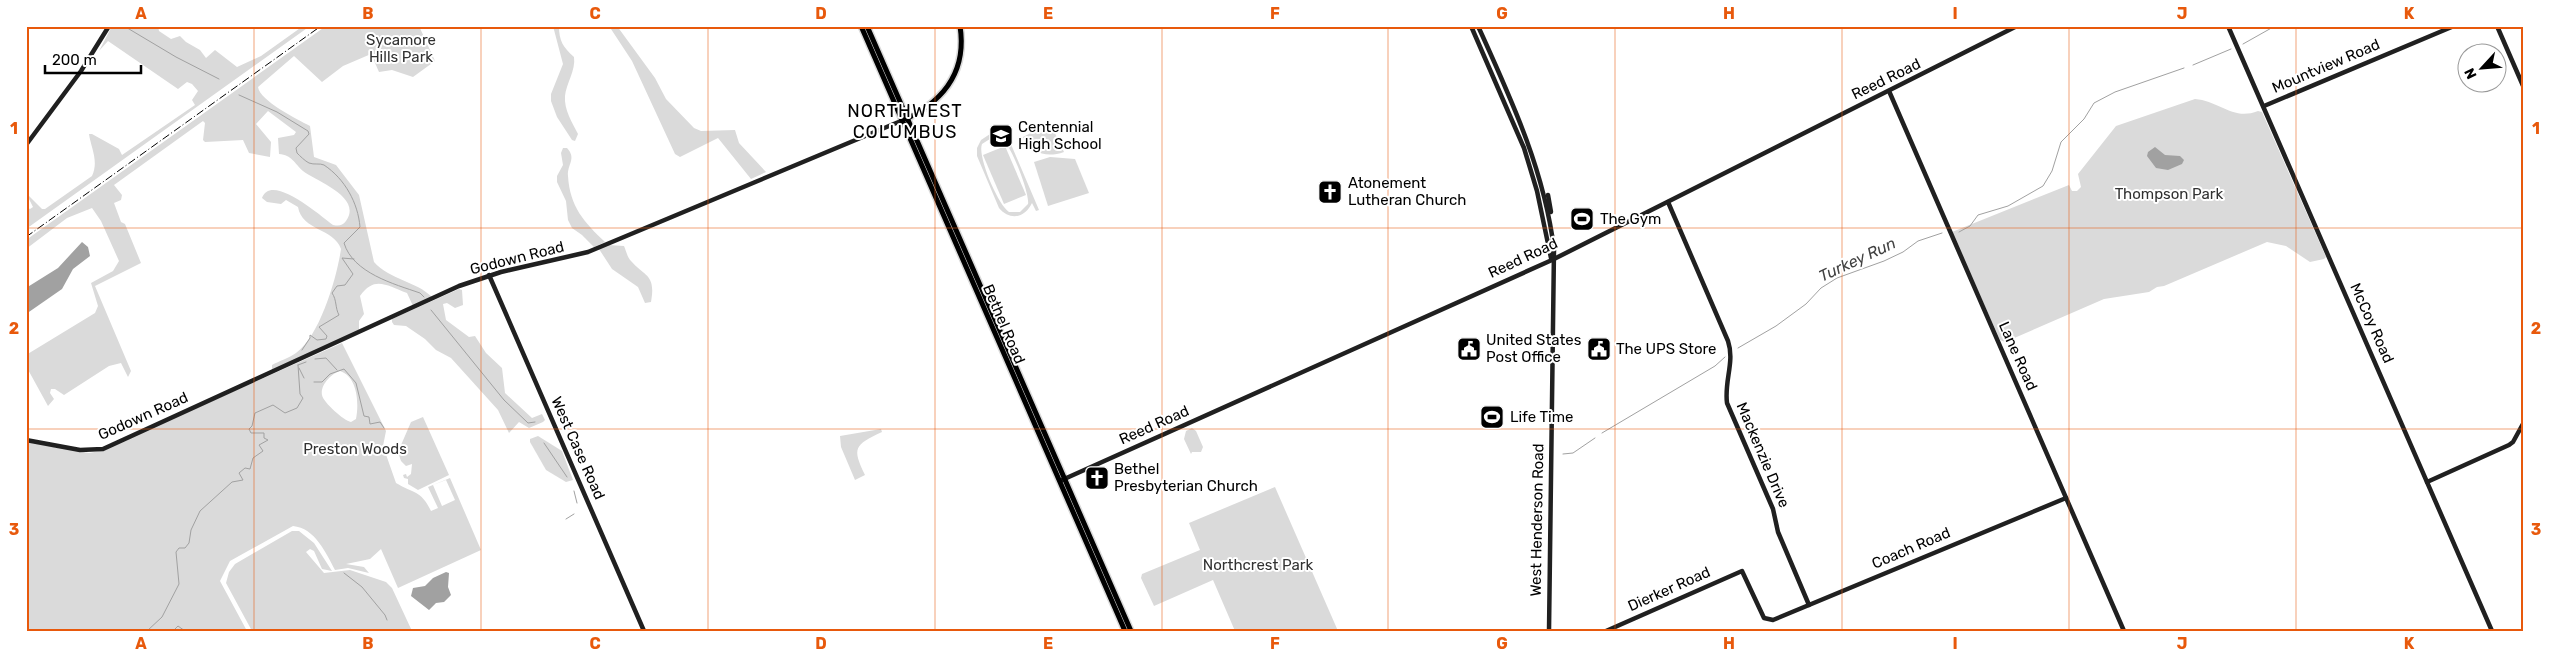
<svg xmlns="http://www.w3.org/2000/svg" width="2550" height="657" font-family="Rubik,sans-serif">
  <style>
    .green { fill: #dadada; fill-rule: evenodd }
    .water { fill: #a1a1a1 }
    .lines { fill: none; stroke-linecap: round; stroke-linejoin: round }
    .stream { stroke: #a1a1a1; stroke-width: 1 }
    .primary-casing { stroke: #dbdbdb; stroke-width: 8 }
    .secondary { stroke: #202020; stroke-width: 4.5 }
    .primary { stroke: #000; stroke-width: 5 }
    .rail { stroke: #000; stroke-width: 1; stroke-dasharray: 8 2.5 1 2.5; stroke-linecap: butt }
    .grid { fill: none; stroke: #e8590c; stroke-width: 1; stroke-opacity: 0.55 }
    .labels { text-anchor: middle; stroke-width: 4; stroke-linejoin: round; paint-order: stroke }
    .park-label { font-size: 15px; fill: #313131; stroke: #fff }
    .street-label { font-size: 15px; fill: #000; stroke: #fff }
    .poi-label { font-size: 15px; fill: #000; stroke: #fff; text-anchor: start }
    .water-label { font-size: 16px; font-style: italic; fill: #424242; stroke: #fff }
    .quarter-label { font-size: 18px; letter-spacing: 1px; fill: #000; stroke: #fff }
    .neatline { fill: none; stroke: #e8590c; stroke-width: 2 }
    .grid-label { font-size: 16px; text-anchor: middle; font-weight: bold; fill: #e8590c }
  </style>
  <rect width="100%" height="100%" fill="#fff"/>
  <g class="green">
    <path d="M112,26h46l1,5 12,8 9,-3 6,6 14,8 6,8 9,-8 22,17 24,-11 42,-30h7l-284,203v-22l4,2 3,-2 -7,-14 16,16h3l47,-33c7,-15 -1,-28 -3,-42h3l27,15 3,6 73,-50 -3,-5 6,-9 -6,-7 -5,-2 -9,7 -70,-48 -9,10z"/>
    <path d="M326,26h93l16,35 -22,16 -21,-7 -13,2 -8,-18 -28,12 -21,16 -28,-26 -36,31c2,14 39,32 52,39l4,31 22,8 23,30 15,67c16,18 42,19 58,35l-19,9 -6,-13c-20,-7 -32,-18 -47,3l4,18 -5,7v9l-87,41v-6c7,-4 17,-7 24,-12 24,-17 41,-76 45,-104 -7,-21 -39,-18 -43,-42l-12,-7 -5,4 -14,-2 -5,-4c9,-26 59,18 71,27 6,1 9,1 13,-4 17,-24 -30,-40 -43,-50 -9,-8 -11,-16 -24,-17l-1,-16 16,-3 2,-3 -28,-21 -12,13 15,18 -1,15 -21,-4 -6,-13 -38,2 -2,-2 2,-17 -2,-2 -89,64 8,10 -1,5 -7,3 7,19 4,2 16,39 -46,23 36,85 -3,6 -7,-14 -12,3 -45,29 -9,-6h-4l-1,4 4,6 -6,7 -22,-40v-11l69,-42 3,-7 -7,-23 22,-12 6,-10 -18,-40 -9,-13 -25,10 -41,31v-9z"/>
    <path d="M553,26h6c0,15 4,21 15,31 2,13 -8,27 -9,39 -1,14 7,26 13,38l-3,7 -3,-1 -15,-23 -6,-16v-7l12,-30z"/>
    <polygon points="609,26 617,26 655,78 666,99 694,128 701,131 735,130 739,143 766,172 751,179 718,138 680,157 675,154 632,61"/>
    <path d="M2195,99c25,2 38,22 63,12l4,1 64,145 -2,2 -14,3 -24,-16 -19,-4 -103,44 -7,1 -8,5 -45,7 -99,43 -5,-2 -48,-108 117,-47 3,6h5l4,-4 -3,-13 38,-48z"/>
    <path d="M1050,123l14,29c-17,6 -32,2 -41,-15z"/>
    <path d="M990,134l11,1 9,7 29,68 -3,1 -4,-8c-7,15 -22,18 -33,5l-22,-52v-8l4,-8zM993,137c5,1 8,1 11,4 8,7 26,53 24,63l-8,8h-11c-11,-7 -32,-56 -27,-68z"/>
    <polygon points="1005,146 1026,195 1004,204 983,155"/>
    <path d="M563,148h4c10,11 0,16 1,28 2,31 16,46 37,66l-11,5 -12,-12 -10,-7 -4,-8 -2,-19 -9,-19v-6l6,-11 -2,-12z"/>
    <polygon points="1050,157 1075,159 1089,193 1048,206 1034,162"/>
    <path d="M608,245l16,1c2,4 3,11 7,15 14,16 25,13 20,41l-6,1 -7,-16 -26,-18 -13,-20z"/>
    <polygon points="459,289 462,290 463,305 455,308 447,303 443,304 446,320 469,337 475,336 486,353 502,368 505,393 532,418 542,414 545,420 543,422 529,428 519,422 509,433 498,410 451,358 436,350 425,339 406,326 394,325 392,322 392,319"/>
    <path d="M342,343l44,88 -3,15 13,37c18,11 25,7 35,28l7,-3 -10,-21 22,-9 31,72 -83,38 -17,-39 -11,10 -24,5 18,3 5,6 -21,-5 -13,2c-9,-17 -20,-42 -42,-44l-63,35 -10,20 27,50h-219l-2,-6v-183l63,11 11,-2zM340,371c18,6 19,33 16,48l-5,3c-7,-1 -28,-20 -29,-27 -2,-10 10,-22 18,-24zM446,480l9,20 -13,6 -9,-21z"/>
    <polygon points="423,417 449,475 418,490 408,484 408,479 404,478 403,475 406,474 407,477 411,474 412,464 406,466 401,461 398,452 411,422"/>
    <polygon points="1192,428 1196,431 1203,447 1201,452 1192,452 1191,454 1184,439 1186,431"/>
    <path d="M881,429l1,3c-28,13 -30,16 -17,43l-10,5 -14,-33 -1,-11z"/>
    <polygon points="538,436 562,451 573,480 566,482 546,470 530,442 530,439"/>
    <polygon points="1275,487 1338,631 1235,631 1213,580 1154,606 1141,578 1142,574 1200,550 1189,523"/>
    <polygon points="292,531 299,531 314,543 332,571 322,569 314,551 310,549 306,552 324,573 350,570 386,582 392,588 412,631 252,631 226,583 229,572 235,564"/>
  </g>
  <g class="water">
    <polygon points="2155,147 2165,155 2180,156 2184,160 2182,164 2168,170 2156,168 2147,156 2148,152"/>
    <polygon points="82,242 88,247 90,256 73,269 62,289 26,314 26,288 58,268"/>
    <polygon points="446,572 449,573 448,587 451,595 444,602 436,603 429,610 411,596 413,588 425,586 433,578"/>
  </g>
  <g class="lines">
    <g class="stream">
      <polyline points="124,26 176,57 219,79"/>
      <polyline points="2243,44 2275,26"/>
      <polyline points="2193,65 2231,49"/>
      <path d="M239,95l38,17 31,19 1,3 -13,14 1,5c3,3 8,8 12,10 5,2 11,0 15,2 21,14 34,38 36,62l-16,16c9,30 50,41 76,50l4,4"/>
      <polyline points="1959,232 1970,226 1978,215 2008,206 2043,186 2052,171 2061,142 2084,119 2094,103 2115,92 2184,68"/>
      <polyline points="431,310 504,400 528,423 535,422"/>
      <polyline points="1738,348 1776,326 1806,304 1821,288 1837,278 1884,261 1903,252 1918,241 1942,233"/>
      <path d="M302,350l8,-12v-3l7,5 9,-1 1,-3 -8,-9 20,-12c-4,-7 -2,-15 -7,-22l5,-7 8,-1 8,-11 -11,-16 12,1"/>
      <polyline points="315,359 326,358 337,370"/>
      <polyline points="298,365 306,362"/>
      <polyline points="299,368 304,378"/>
      <polyline points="314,382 322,382 330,374 344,369 356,383 364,416 369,417 370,424 380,422 384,428"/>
      <polyline points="1602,433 1715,366 1725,357"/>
      <polyline points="544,443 567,477"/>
      <polyline points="1563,454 1573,453 1595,438"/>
      <polyline points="574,491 577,503"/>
      <polyline points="566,519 574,514"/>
      <polyline points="344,573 362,587 385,615 387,620"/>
      <polyline points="147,631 162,617 179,584 176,552 179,548 185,548 189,543 191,530 200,511 232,482 243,480 239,473 245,468 250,469 253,458 263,451 259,445 268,440 264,438 264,433 251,433 249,429 252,426 255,413 273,405 285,413 297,408 303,398 300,394 298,365"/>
      <polyline points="173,631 178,626 185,631"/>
    </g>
    <g class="primary-casing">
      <g id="primary">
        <polyline points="861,26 1125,631"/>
        <polyline points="867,26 1131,631"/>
        <path d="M906,119c39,-19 61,-48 54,-93"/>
      </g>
    </g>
    <g class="secondary">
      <polyline points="1471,26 1524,148 1537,191 1551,258"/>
      <path d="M1478,26c33,73 66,143 76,223l-5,382"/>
      <polyline points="2228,26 2492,631"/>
      <polyline points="2497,26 2524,88"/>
      <polyline points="1889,91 2124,631"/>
      <polyline points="2264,106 2454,26"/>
      <polyline points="26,145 81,71 109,26"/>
      <polyline points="1548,195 1551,212"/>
      <path d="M1668,202l60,139c7,21 -4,40 -1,62l46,106 5,23 31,73"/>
      <polyline points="489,275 644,631"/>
      <polyline points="26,440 80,450 103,449 459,286 501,272 588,252 901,121"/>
      <polyline points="1062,480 1552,260 2017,26"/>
      <polyline points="2427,482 2509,445 2513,442 2524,422"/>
      <polyline points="1606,631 1742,571 1764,618 1773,620 2066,498"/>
    </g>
    <use href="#primary" class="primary"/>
    <polyline class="rail" points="26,237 321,26"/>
  </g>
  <path class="grid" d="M254,26v605M481,26v605M708,26v605M935,26v605M1162,26v605M1388,26v605M1615,26v605M1842,26v605M2069,26v605M2296,26v605M26,228h2498M26,429h2498"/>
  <defs>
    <g id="school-square" transform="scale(1.25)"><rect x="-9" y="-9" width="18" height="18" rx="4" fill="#000" stroke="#fff"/><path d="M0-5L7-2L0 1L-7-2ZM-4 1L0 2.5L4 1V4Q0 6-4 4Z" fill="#fff"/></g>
    <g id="church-square" transform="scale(1.25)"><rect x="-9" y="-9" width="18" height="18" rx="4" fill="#000" stroke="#fff"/><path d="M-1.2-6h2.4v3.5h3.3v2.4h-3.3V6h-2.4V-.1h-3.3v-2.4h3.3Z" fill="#fff"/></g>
    <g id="stadium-square" transform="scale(1.25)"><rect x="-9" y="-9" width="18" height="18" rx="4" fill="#000" stroke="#fff"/><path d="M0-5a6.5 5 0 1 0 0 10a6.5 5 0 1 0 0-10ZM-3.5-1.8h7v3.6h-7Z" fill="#fff"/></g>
    <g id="civic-square" transform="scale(1.25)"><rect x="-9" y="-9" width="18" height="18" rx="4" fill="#000" stroke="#fff"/><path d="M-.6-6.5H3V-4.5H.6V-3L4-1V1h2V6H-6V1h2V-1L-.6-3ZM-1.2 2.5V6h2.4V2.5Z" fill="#fff"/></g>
  </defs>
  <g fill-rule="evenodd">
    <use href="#school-square" x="1001" y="136"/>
    <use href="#church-square" x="1330" y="192"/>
    <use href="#stadium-square" x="1582" y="219"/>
    <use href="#civic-square" x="1469" y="349"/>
    <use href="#civic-square" x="1599" y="349"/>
    <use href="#stadium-square" x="1492" y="417"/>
    <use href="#church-square" x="1097" y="478"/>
  </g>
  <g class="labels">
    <g class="park-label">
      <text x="401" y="45">Sycamore<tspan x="401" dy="17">Hills Park</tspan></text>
      <text x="2169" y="199">Thompson Park</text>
      <text x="355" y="454">Preston Woods</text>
      <text x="1258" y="570">Northcrest Park</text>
    </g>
    <g class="street-label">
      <text transform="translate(2326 66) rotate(-23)" y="5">Mountview Road</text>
      <text transform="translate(1886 79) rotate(-26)" y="5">Reed Road</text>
      <text transform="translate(517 258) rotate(-14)" y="5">Godown Road</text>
      <text transform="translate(1523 258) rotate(-25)" y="5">Reed Road</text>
      <text transform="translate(2372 323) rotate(66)" y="5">McCoy Road</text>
      <text transform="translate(1004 324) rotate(67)" y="5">Bethel Road</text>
      <text transform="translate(2018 356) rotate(66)" y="5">Lane Road</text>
      <text transform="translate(143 416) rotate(-24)" y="5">Godown Road</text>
      <text transform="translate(1154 425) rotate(-24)" y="5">Reed Road</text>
      <text transform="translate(578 448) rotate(66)" y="5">West Case Road</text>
      <text transform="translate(1763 455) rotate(67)" y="5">Mackenzie Drive</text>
      <text transform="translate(1537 520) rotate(-89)" y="5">West Henderson Road</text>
      <text transform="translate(1911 548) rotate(-23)" y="5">Coach Road</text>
      <text transform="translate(1669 589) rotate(-24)" y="5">Dierker Road</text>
    </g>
    <g class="poi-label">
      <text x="1018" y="132">Centennial<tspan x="1018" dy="17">High School</tspan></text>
      <text x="1348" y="188">Atonement<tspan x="1348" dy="17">Lutheran Church</tspan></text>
      <text x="1600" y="224">The Gym</text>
      <text x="1486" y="345">United States<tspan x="1486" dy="17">Post Office</tspan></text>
      <text x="1616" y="354">The UPS Store</text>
      <text x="1510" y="422">Life Time</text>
      <text x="1114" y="474">Bethel<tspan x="1114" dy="17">Presbyterian Church</tspan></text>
    </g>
    <g class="water-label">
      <text transform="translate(1857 259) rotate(-25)" y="6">Turkey Run</text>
    </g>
    <g class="quarter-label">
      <text x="905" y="117">NORTHWEST<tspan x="905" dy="21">COLUMBUS</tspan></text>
    </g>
  </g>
  <rect width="2550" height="657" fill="none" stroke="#ffffff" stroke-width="55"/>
  <g transform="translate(2482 68) rotate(244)"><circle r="24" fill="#ffffff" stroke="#999999"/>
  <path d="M0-4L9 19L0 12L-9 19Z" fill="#000000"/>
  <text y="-8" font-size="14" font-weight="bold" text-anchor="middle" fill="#000000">N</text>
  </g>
  <path d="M45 65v8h96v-8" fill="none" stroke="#000000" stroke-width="2.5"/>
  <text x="52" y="65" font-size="15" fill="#000000" stroke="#ffffff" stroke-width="4" paint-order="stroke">200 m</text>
  <rect x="28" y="28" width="2494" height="602" class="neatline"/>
  <g class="grid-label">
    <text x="141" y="19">A</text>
    <text x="368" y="19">B</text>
    <text x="595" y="19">C</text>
    <text x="821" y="19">D</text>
    <text x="1048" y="19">E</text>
    <text x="1275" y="19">F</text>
    <text x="1502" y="19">G</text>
    <text x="1729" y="19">H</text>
    <text x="1955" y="19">I</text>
    <text x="2182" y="19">J</text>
    <text x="2409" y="19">K</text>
    <text x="14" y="134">1</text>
    <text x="2536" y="134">1</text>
    <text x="14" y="334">2</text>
    <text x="2536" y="334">2</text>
    <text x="14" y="535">3</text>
    <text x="2536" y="535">3</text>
    <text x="141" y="649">A</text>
    <text x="368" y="649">B</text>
    <text x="595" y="649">C</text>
    <text x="821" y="649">D</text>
    <text x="1048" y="649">E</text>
    <text x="1275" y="649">F</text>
    <text x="1502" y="649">G</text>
    <text x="1729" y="649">H</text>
    <text x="1955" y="649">I</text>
    <text x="2182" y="649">J</text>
    <text x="2409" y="649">K</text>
  </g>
</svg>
